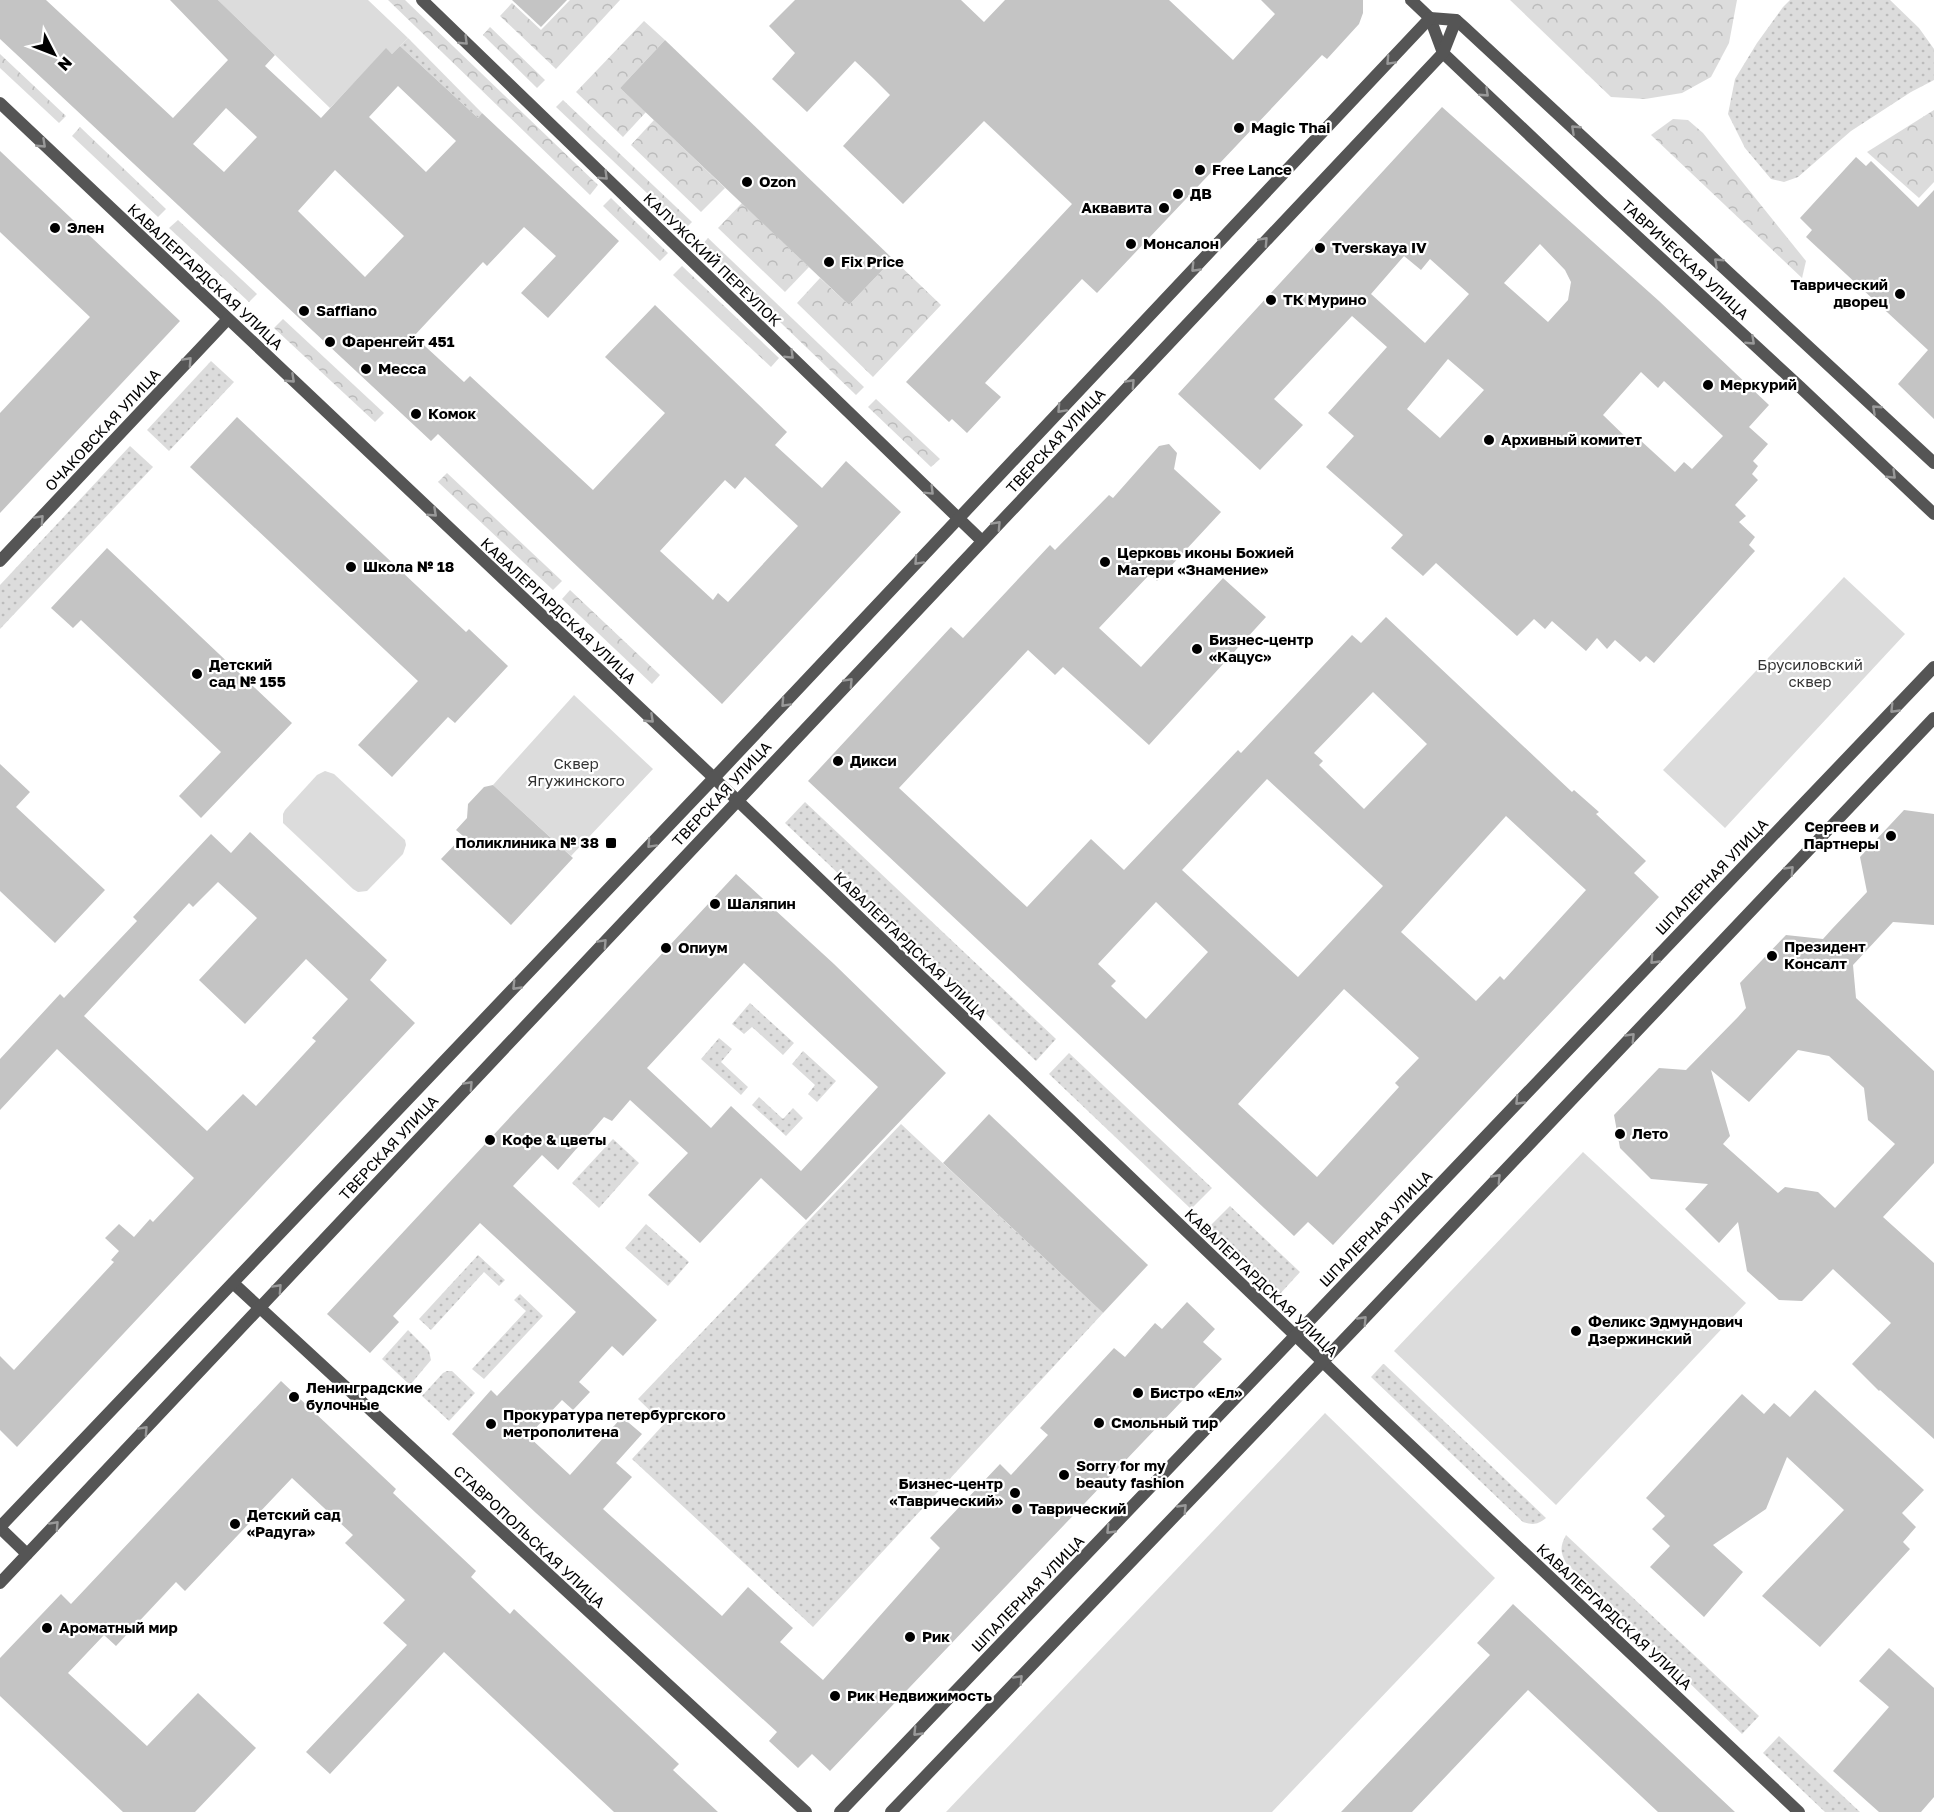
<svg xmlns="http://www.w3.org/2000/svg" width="1934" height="1812" font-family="'Golos Text',sans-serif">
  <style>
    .grass { fill: url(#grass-dots) }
    .forest { fill: url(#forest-crowns) }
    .park { fill: #dcdcdc }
    .building { fill: #c4c4c4; fill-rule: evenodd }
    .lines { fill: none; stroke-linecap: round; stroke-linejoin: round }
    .minor { stroke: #555; stroke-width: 12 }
    .tertiary { stroke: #555; stroke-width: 12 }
    .oneway { stroke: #999 }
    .poi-dot { fill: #000; stroke: #fff; stroke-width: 2 }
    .labels { text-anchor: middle; stroke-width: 4.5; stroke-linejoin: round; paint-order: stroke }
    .poi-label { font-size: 15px; font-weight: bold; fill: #000; stroke: #fff; text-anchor: start }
    .street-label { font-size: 15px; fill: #000; stroke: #fff }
    .park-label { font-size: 15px; fill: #333; stroke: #fff }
  </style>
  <defs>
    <pattern id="grass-dots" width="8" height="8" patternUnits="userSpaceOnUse" patternTransform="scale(1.5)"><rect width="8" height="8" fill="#dcdcdc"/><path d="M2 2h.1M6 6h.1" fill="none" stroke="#bbb" stroke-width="1.8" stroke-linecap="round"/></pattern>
    <pattern id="forest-crowns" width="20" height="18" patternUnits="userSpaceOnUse" patternTransform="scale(1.5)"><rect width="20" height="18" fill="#dcdcdc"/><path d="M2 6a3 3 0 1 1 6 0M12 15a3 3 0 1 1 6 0" fill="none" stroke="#bbb"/></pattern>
  </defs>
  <rect width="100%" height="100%" fill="#fff"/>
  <g class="grass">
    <polygon points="1790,0 1890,0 1919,28 1934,49 1934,80 1911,92 1851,131 1798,177 1784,182 1771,179 1745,148 1728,114 1735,79 1757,43 1783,7"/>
    <polygon points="408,38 482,113 478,118 400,46"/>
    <polygon points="211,361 234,382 169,451 147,430"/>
    <polygon points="130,446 153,467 0,629 0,585"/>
    <polygon points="805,802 1056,1039 1036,1061 785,823"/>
    <polygon points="750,1003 794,1043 783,1055 752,1027 744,1034 732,1024"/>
    <polygon points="719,1038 732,1049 721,1062 748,1087 741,1095 701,1059"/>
    <polygon points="803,1051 836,1081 817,1102 808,1094 815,1085 792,1064"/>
    <polygon points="1069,1053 1212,1188 1191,1209 1049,1074"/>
    <polygon points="759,1097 783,1119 793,1108 803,1118 786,1136 752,1105"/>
    <polygon points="901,1124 1103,1313 813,1627 632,1459 664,1424 638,1399"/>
    <polygon points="613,1139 639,1163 599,1208 572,1183"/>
    <polygon points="1230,1206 1300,1272 1279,1295 1208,1228"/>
    <polygon points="646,1224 689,1262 668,1286 625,1248"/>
    <polygon points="478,1255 505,1280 499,1286 484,1272 431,1330 419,1319"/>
    <polygon points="520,1294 543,1316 484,1379 472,1369 526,1311 514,1300"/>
    <polygon points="408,1330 429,1351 431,1360 410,1385 382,1359"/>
    <path d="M1383,1364h1l162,154c-9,7 -13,7 -23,4l-152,-145z"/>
    <polygon points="447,1371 452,1371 475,1393 449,1421 422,1396 443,1373"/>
    <path d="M1566,1535l193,181 -17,18 -176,-171c-6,-11 -6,-17 0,-28z"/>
    <polygon points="1779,1736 1860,1812 1825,1812 1763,1753"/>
  </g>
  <g class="forest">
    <polygon points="388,0 405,0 598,185 590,195"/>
    <polygon points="570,0 620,0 556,69 500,16 512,3 541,30"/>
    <polygon points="1510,0 1737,0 1729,43 1711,77 1682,93 1645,99 1611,97"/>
    <polygon points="644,21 665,40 620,88 646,112 623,137 576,92"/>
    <polygon points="490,27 545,80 537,88 483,35"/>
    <polygon points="0,54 66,116 59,123 0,68"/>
    <polygon points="563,100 692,222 685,229 556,107"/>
    <polygon points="1934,110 1934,182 1919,198 1867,152"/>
    <polygon points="1673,119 1688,120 1703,133 1806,261 1802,278 1651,135"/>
    <polygon points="654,120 725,188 701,212 631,145"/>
    <polygon points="80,127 166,209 158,217 72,136"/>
    <polygon points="611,198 668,253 660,261 603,206"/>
    <polygon points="742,203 809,267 785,292 718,228"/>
    <polygon points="178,220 257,294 249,302 169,228"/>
    <polygon points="708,238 864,387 856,395 701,246"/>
    <polygon points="893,259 941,305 873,377 797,303 820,278 849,305"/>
    <polygon points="682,266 779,358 771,367 673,275"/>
    <polygon points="283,319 384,413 375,422 274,328"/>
    <polygon points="876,399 940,459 931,467 868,407"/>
    <polygon points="447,473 562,581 553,590 438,482"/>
    <polygon points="570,590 660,675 652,684 562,599"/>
  </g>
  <g class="park">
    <polygon points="218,0 368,0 408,38 392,54 386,49 330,108"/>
    <polygon points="1844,577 1905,634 1725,828 1663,770"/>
    <polygon points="574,695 653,769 571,856 493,785"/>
    <polygon points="325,771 334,774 405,840 406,845 403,854 367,891 358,892 353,889 283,823 283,814 285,810 317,775"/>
    <polygon points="1583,1152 1746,1303 1556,1505 1394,1351"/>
    <polygon points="1325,1413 1495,1578 1272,1812 946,1812"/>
  </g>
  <g class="building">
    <path d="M0,0h46l127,118 55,-58 -58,-60h48l57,55 -10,11 56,52 65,-70 6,6 8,-8 78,72 4,-5 137,128 -71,77 -27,-25 35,-37 -32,-29 -37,39 -4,-4 -69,74 50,46 6,-6 123,114 72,-77 -60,-56 50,-52 132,127 -12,13 47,43 24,-27 55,51 -179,192 -284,-270 -7,7 -431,-402zM398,86l58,55 -30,31 -57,-55zM226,108l31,29 -33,35 -31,-28zM335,170l69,66 -39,41 -67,-66zM745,477l53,49 -70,76 -10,-9 -5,7 -53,-49 65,-71 10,9z"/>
    <polygon points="512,0 567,0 541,27"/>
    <polygon points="795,0 961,0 984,22 1005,0 1169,0 1233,60 1275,14 1261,0 1363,0 1363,13 1359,24 1327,59 1322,55 1097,293 1082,279 985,383 1001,397 967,433 952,419 949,422 906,382 1072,204 984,121 903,204 843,146 890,95 874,79 855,61 807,112 772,79 795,53 769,26"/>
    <polygon points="665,40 893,259 849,305 620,88"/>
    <path d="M1442,107l217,194 110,104 -20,22 19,17 -15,17 5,5 -6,8 6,6 -23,25 11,11 -7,6 16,15 -6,8 6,6 -101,112 -8,-7 -6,6 -25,-22 -8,9 -10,-11 -11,13 -34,-30 -7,8 -11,-10 -17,17 -81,-73 -13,13 -32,-28 12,-13 -77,-68 28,-31 -26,-23 59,-66 -35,-31 -78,83 29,26 -43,45 -82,-76zM1540,244l25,26 6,12 -3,18 -20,22 -44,-39zM1404,256l17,14 9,-11 39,35 -44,49 -54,-49zM1448,359l36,31 -44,48 -33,-29zM1641,372l17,16 6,-7 59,55 -31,33 -8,-7 -9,10 -35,-32 -5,6 -32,-31z"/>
    <polygon points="0,151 180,321 0,513 0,413 90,317 0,232"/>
    <polygon points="1856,157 1866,166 1871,161 1918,207 1934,190 1934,419 1898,384 1928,350 1806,237 1812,230 1800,218"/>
    <polygon points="237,417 466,632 469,629 508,666 455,723 448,717 392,777 358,745 418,681 190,467"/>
    <path d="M1169,444l8,9 -3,16 47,43 -64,69 -7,-7 -51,54 42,39 82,-89 43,39 -117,128 -86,-78 -8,8 -27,-25 -129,138 128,119 64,-68 33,31 114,-120 3,3 111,-118 9,8 25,-26 186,175 2,-2 25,22 -3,2 50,47 -12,12 25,24 -326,348 -25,-23 -14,14 -486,-455 143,-154 12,11 87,-93 5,5 54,-55 4,3 46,-52zM1373,692l54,52 -63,65 -45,-44 4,-4 -9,-8zM1267,779l116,107 -85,91 -116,-107zM1506,816l80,74 -82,90 -4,-4 -24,25 -75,-69zM1156,902l52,50 -62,67 -35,-33 5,-5 -18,-17zM1344,989l75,69 -24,25 4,4 -82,90 -79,-73z"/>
    <polygon points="107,548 292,723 201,818 179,796 221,752 81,620 73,628 51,608"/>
    <polygon points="0,764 30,792 16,807 105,890 55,943 0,891"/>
    <polygon points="493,785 573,858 511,925 441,859 463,836 456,830 467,818 468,804 484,787"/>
    <path d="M1904,810l30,4v111l-41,-3 -40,43 3,33 78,73v92l-51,54 51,46v176l-54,-49 -1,1 -27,-27 39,-41 -58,-54 -31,32 -23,-1 -32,-29 -9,-49 -19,21 -34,-34 23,-25 -57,-5 -31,-31 -6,-33 45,-47 27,2 52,-53 8,-9 -6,-25 46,-48 37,4 9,-10 35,-37 -7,-35zM1798,1050l31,6 35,32 4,32 27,24 -60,64 -17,-16 -33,-5 -7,6 -55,-49 7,-8 -19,-66 38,32z"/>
    <path d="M250,832l137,128 -17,20 45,43 -398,424 -17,-17v-74l14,14 100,-108 -3,-2 8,-9 -14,-13 14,-14 15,13 16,-18 3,3 41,-44 -137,-129 -57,61v-51l60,-65 4,4 73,-77 -4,-4 78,-83 20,19zM218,882l39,36 -58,62 46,44 61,-65 42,40 -36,39 4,3 -60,65 -13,-12 -36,37 -123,-115 105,-113 4,4z"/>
    <path d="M736,874l98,90 112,109 -140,147 -45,-42 -61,65 -52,-48 40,-42 -58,-53 -18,21 -8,-4 -46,53 -16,-15 -29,31 144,134 -34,36 -11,-10 -33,36 11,10 -17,18 -11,-10 -34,36 42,39 52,-58 20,17 -26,29 16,14 -29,32 119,107 26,-29 45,41 -13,14 43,38 117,-132 -10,-10 70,-74 11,11 37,-40 -8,-7 74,-80 11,9 30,-34 7,6 25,-27 28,27 -12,13 19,17 -392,412 -18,-17 -14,14 -29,-27 8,-9 -241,-219 -84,-79 39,-44 6,6 79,-84 -96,-89 -87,93 6,6 -29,31 -43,-39zM744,963l134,124 -77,84 -70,-65 -20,22 -64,-60z"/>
    <polygon points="989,1114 1148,1265 1103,1313 943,1163"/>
    <polygon points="281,1381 396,1489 393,1493 476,1571 471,1577 510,1614 514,1609 679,1764 673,1770 718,1812 614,1812 444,1652 330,1774 306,1752 407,1645 383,1623 405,1600 345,1543 353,1535 292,1478 185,1591 176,1582 116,1646 104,1635 68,1673 147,1746 198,1693 256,1748 195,1812 123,1812 0,1696 0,1658 61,1594 71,1604"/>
    <polygon points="1815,1390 1924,1490 1902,1513 1916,1527 1903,1542 1910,1549 1820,1647 1762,1596 1844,1510 1787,1457 1766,1509 1713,1545 1743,1572 1704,1617 1650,1567 1670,1546 1652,1529 1665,1516 1646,1498 1742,1394 1764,1414 1774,1403 1790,1417"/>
    <polygon points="1513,1604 1735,1812 1658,1812 1528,1690 1412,1812 1341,1812 1490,1655 1477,1643"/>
    <polygon points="1889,1648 1934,1688 1934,1797 1921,1812 1879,1812 1833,1771 1889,1707 1859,1681"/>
  </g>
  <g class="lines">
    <g class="minor">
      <polyline points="422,0 982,541"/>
      <polyline points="0,103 714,778 1375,1412 1799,1812"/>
      <polyline points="0,561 228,319"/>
      <polyline points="233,1283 806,1812"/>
      <polyline points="0,1528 27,1554"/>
    </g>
    <g class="tertiary">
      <polyline points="1411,0 1430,18 1443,53 1600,202 1800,387 1934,514"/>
      <polyline points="1430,18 1456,20 1465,28 1934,463"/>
      <polyline points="0,1527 714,778 1430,18"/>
      <polyline points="0,1583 1443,53 1456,20"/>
      <polyline points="840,1812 1934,667"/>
      <polyline points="891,1812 1355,1328 1934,718"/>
    </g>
  </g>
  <defs><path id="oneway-chevron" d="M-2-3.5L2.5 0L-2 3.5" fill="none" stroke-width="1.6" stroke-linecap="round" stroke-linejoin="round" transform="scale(1.5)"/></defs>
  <g class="oneway">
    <use href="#oneway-chevron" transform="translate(464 41) rotate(44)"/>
    <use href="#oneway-chevron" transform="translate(1390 61) rotate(133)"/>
    <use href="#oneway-chevron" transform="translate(1485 93) rotate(43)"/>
    <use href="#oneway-chevron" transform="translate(1575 129) rotate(-137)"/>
    <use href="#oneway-chevron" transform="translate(42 144) rotate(43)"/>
    <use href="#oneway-chevron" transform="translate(604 176) rotate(44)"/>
    <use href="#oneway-chevron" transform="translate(1264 241) rotate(-47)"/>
    <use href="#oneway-chevron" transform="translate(1718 262) rotate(-137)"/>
    <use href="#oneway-chevron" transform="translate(1195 268) rotate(134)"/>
    <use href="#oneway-chevron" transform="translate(1751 341) rotate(43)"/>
    <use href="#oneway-chevron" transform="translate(790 355) rotate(44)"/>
    <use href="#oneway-chevron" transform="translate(188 361) rotate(-47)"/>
    <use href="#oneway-chevron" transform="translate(291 379) rotate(43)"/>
    <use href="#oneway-chevron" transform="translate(1131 383) rotate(-47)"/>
    <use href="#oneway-chevron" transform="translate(1061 409) rotate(133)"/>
    <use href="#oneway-chevron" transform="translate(1876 409) rotate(-137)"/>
    <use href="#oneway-chevron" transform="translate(1892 475) rotate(44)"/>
    <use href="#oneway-chevron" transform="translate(930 491) rotate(45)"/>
    <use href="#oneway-chevron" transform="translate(433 513) rotate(43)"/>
    <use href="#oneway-chevron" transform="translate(40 519) rotate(-47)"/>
    <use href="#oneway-chevron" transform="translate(997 525) rotate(-47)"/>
    <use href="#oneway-chevron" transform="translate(918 561) rotate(133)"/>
    <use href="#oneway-chevron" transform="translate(849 682) rotate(-47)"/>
    <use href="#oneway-chevron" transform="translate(785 703) rotate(133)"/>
    <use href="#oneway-chevron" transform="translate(1894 709) rotate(134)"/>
    <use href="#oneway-chevron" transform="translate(650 719) rotate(43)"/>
    <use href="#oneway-chevron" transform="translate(651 844) rotate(133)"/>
    <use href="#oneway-chevron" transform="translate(1790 870) rotate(-46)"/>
    <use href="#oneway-chevron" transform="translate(603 943) rotate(-47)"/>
    <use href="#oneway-chevron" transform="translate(1654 960) rotate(134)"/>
    <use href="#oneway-chevron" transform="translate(516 986) rotate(134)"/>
    <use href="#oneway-chevron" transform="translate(1631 1037) rotate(-46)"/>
    <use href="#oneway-chevron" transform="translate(469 1085) rotate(-47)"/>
    <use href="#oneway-chevron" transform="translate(1519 1101) rotate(134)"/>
    <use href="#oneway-chevron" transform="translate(1497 1178) rotate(-46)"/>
    <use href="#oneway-chevron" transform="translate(278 1288) rotate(-47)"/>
    <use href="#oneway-chevron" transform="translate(1363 1320) rotate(-46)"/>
    <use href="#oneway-chevron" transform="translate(144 1430) rotate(-47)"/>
    <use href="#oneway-chevron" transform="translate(1183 1508) rotate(-46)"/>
    <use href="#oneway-chevron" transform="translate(55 1525) rotate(-47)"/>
    <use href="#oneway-chevron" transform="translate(1110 1530) rotate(134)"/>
    <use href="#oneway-chevron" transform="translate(1019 1679) rotate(-46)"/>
    <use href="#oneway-chevron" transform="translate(917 1732) rotate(134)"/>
  </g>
  <g class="poi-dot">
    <circle cx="1239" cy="128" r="6"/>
    <circle cx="1200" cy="170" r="6"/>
    <circle cx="747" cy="182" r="6"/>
    <circle cx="1178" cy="194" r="6"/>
    <circle cx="1164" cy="208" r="6"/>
    <circle cx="55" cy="228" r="6"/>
    <circle cx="1131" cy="244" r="6"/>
    <circle cx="1320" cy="248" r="6"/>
    <circle cx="829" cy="262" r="6"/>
    <circle cx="1900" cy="294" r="6"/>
    <circle cx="1271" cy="300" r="6"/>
    <circle cx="304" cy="311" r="6"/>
    <circle cx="330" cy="342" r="6"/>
    <circle cx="366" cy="369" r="6"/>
    <circle cx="1708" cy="385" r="6"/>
    <circle cx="416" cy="414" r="6"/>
    <circle cx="1489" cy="440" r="6"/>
    <circle cx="1105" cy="562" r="6"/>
    <circle cx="351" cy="567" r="6"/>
    <circle cx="1197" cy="649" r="6"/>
    <circle cx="197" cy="674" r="6"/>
    <circle cx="838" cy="761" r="6"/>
    <circle cx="1891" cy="836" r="6"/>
    <rect x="605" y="837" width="12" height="12" rx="3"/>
    <circle cx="715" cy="904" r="6"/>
    <circle cx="666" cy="948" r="6"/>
    <circle cx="1772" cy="956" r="6"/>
    <circle cx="1620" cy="1134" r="6"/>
    <circle cx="490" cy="1140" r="6"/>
    <circle cx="1576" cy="1331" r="6"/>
    <circle cx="1138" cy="1393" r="6"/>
    <circle cx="294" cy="1397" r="6"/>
    <circle cx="1099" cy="1423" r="6"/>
    <circle cx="491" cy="1424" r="6"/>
    <circle cx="1064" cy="1475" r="6"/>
    <circle cx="1015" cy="1493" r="6"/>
    <circle cx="1017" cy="1509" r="6"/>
    <circle cx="235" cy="1524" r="6"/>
    <circle cx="47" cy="1628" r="6"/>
    <circle cx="910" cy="1637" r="6"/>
    <circle cx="835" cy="1696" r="6"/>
  </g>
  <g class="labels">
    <g class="poi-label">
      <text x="1251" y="133">Magic Thai</text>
      <text x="1212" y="175">Free Lance</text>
      <text x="759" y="187">Ozon</text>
      <text x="1190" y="199">ДВ</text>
      <text x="1152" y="213" text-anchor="end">Аквавита</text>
      <text x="67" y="233">Элен</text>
      <text x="1143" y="249">Монсалон</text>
      <text x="1332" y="253">Tverskaya IV</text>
      <text x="841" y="267">Fix Price</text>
      <text x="1888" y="290" text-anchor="end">Таврический<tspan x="1888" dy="17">дворец</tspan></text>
      <text x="1283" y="305">ТК Мурино</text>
      <text x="316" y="316">Saffiano</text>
      <text x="342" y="347">Фаренгейт 451</text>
      <text x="378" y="374">Mecca</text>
      <text x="1720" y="390">Меркурий</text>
      <text x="428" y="419">Комок</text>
      <text x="1501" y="445">Архивный комитет</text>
      <text x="1117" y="558">Церковь иконы Божией<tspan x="1117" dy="17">Матери «Знамение»</tspan></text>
      <text x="363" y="572">Школа № 18</text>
      <text x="1209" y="645">Бизнес-центр<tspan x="1209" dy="17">«Кацус»</tspan></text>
      <text x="209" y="670">Детский<tspan x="209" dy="17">сад № 155</tspan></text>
      <text x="850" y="766">Дикси</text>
      <text x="1879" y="832" text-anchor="end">Сергеев и<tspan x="1879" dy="17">Партнеры</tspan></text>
      <text x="599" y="848" text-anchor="end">Поликлиника № 38</text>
      <text x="727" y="909">Шаляпин</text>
      <text x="1784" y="952">Президент<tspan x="1784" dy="17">Консалт</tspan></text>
      <text x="678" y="953">Опиум</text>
      <text x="1632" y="1139">Лето</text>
      <text x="502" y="1145">Кофе &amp; цветы</text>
      <text x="1588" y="1327">Феликс Эдмундович<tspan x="1588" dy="17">Дзержинский</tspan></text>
      <text x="306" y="1393">Ленинградские<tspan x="306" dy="17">булочные</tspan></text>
      <text x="1150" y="1398">Бистро «Ел»</text>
      <text x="503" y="1420">Прокуратура петербургского<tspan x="503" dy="17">метрополитена</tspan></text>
      <text x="1111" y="1428">Смольный тир</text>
      <text x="1076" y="1471">Sorry for my<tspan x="1076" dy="17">beauty fashion</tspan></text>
      <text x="1003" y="1489" text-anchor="end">Бизнес-центр<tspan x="1003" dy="17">«Таврический»</tspan></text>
      <text x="1029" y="1514">Таврический</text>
      <text x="247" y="1520">Детский сад<tspan x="247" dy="17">«Радуга»</tspan></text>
      <text x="59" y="1633">Ароматный мир</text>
      <text x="922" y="1642">Рик</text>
      <text x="847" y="1701">Рик Недвижимость</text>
    </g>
    <g class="street-label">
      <text transform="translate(712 260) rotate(44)" y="5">КАЛУЖСКИЙ ПЕРЕУЛОК</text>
      <text transform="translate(1685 260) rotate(43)" y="5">ТАВРИЧЕСКАЯ УЛИЦА</text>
      <text transform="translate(205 277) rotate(43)" y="5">КАВАЛЕРГАРДСКАЯ УЛИЦА</text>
      <text transform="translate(103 430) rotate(-47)" y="5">ОЧАКОВСКАЯ УЛИЦА</text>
      <text transform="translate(1056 441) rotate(-47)" y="5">ТВЕРСКАЯ УЛИЦА</text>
      <text transform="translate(558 611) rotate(43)" y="5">КАВАЛЕРГАРДСКАЯ УЛИЦА</text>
      <text transform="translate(722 794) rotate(-47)" y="5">ТВЕРСКАЯ УЛИЦА</text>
      <text transform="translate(1712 877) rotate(-46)" y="5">ШПАЛЕРНАЯ УЛИЦА</text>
      <text transform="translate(910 946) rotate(44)" y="5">КАВАЛЕРГАРДСКАЯ УЛИЦА</text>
      <text transform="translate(389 1148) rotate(-47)" y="5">ТВЕРСКАЯ УЛИЦА</text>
      <text transform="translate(1376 1229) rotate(-46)" y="5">ШПАЛЕРНАЯ УЛИЦА</text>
      <text transform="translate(1261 1283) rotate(44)" y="5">КАВАЛЕРГАРДСКАЯ УЛИЦА</text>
      <text transform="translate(529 1537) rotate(43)" y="5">СТАВРОПОЛЬСКАЯ УЛИЦА</text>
      <text transform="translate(1028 1594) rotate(-46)" y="5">ШПАЛЕРНАЯ УЛИЦА</text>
      <text transform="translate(1614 1617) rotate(43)" y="5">КАВАЛЕРГАРДСКАЯ УЛИЦА</text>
    </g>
    <g class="park-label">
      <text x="1810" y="670">Брусиловский<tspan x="1810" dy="17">сквер</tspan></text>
      <text x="576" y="769">Сквер<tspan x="576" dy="17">Ягужинского</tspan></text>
    </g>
  </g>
  <g transform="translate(54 54) rotate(132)" stroke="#ffffff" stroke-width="4.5" paint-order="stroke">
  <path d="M0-4.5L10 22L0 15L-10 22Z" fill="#000000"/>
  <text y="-9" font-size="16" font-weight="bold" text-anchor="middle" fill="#000000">N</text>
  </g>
</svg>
